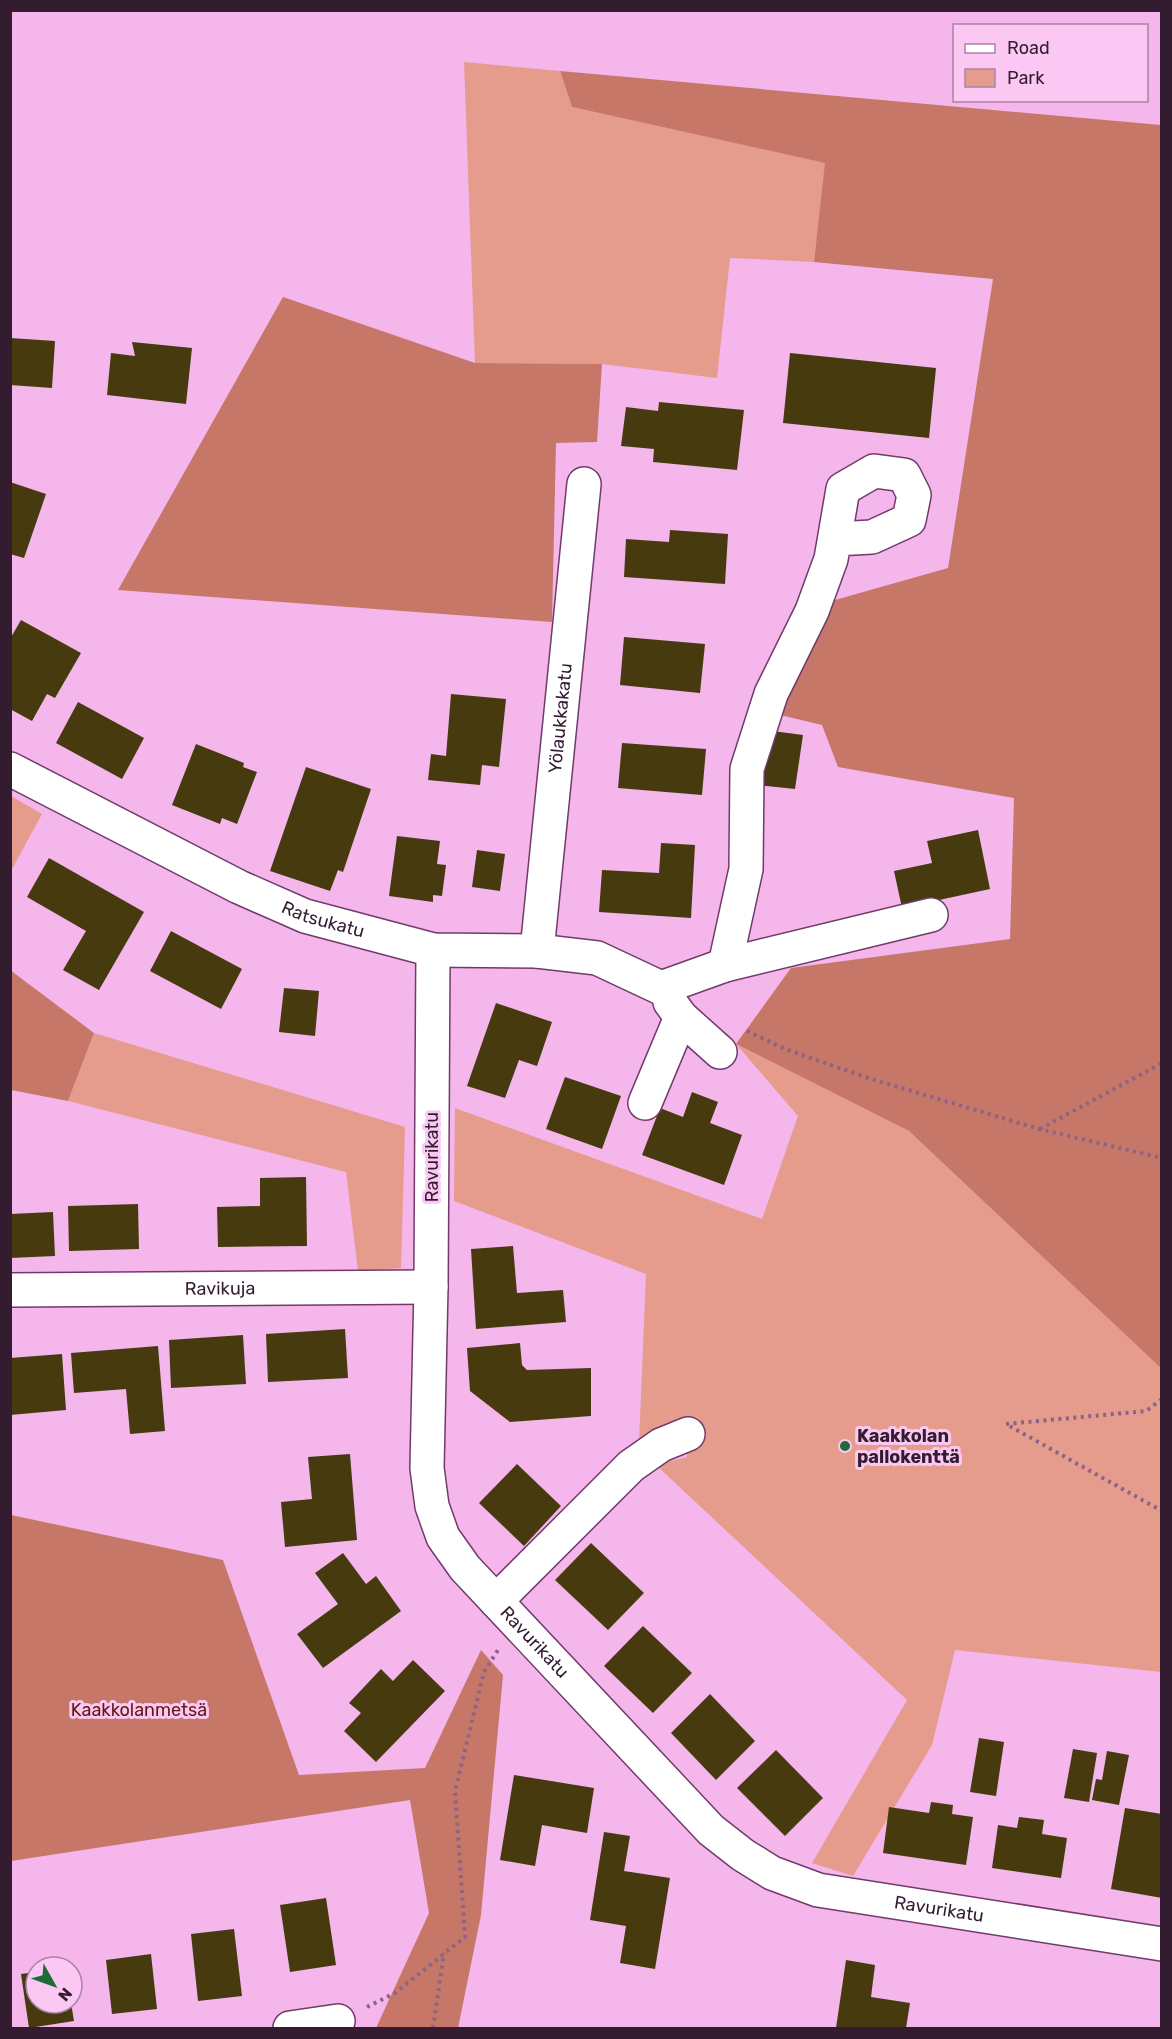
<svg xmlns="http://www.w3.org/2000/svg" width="1172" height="2039" font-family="Rubik,sans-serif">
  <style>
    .green { fill: #e59c8d }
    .forest { fill: #c77768 }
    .building { fill: #473a0f }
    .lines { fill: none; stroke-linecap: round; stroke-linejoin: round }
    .minor-casing { stroke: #703b6a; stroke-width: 36 }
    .path { stroke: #8c6386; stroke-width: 4; stroke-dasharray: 3 4.5; stroke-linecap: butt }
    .minor { stroke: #fff; stroke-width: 33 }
    .poi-dot { fill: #1e6b3a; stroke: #fac8f3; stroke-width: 2 }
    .labels { text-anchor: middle; stroke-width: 6; stroke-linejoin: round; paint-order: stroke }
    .street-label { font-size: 18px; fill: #331c30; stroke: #fac8f3 }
    .poi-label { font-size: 18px; font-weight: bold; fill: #331c30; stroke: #fac8f3; text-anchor: start }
    .park-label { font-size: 18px; fill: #61180d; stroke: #fac8f3 }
  </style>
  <rect width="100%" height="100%" fill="#f4b6eb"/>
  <g class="green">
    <polygon points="464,62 560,71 572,107 826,163 814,262 730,258 717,378 602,364 475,363"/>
    <polygon points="11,796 42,814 11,871"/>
    <polygon points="94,1033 405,1127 401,1268 358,1271 346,1172 68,1101"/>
    <polygon points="736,1044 909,1131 1161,1360 1161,1672 955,1650 932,1745 853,1876 812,1863 907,1700 656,1465 687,1457 688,1434 639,1443 646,1274 454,1201 455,1108 762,1219 798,1116"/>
  </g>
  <g class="forest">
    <polygon points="560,71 1161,125 1161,1368 909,1131 736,1044 791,968 1010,939 1014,798 838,767 822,725 780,715 784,693 828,602 948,568 993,279 814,262 825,163 572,107"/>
    <polygon points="283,297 475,363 602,364 597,442 556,443 552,622 118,590"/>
    <polygon points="10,970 94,1033 68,1101 11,1090"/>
    <polygon points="11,1515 223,1560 299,1775 425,1768 481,1650 503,1675 481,1915 458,2028 376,2028 429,1913 410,1800 11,1861"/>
  </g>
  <g class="building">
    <polygon points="10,338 55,341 52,388 10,385"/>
    <polygon points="132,342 192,348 186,404 107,395 111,353 135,356"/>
    <polygon points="790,353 936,368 929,438 783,423"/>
    <polygon points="659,402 744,410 737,470 653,462 654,449 621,446 626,407 658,411"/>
    <polygon points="10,482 46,494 24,558 10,554"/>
    <polygon points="670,530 728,534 725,584 624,577 626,539 669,542"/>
    <polygon points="21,620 81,653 55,698 47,694 32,721 10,709 10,639"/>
    <polygon points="624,637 705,644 700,693 620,685"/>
    <polygon points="451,694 506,699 499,767 482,765 480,785 428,780 431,754 446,756"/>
    <polygon points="78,702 144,738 122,779 56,743"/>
    <polygon points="765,730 803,735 795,789 758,785"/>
    <polygon points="622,743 706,749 702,795 618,788"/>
    <polygon points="196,744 244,763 243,767 257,772 237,824 222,818 220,824 172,805"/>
    <polygon points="306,767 371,789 343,872 338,870 330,891 270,871"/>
    <polygon points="978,830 990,889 902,908 894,871 932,863 927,841"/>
    <polygon points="397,836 440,841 437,864 446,865 442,896 433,895 433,902 389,896"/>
    <polygon points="661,843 695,845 691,918 599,912 602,870 659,873"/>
    <polygon points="477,850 505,854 500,891 472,887"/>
    <polygon points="49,858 144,912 99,990 63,970 86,931 27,897"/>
    <polygon points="171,931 242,969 221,1009 150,971"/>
    <polygon points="284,988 319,991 315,1036 279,1032"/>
    <polygon points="496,1003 552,1022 537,1066 519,1060 505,1098 467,1086"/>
    <polygon points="565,1077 621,1096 602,1149 546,1129"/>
    <polygon points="692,1092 718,1102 710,1123 742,1135 724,1185 642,1155 660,1108 683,1117"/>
    <polygon points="306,1177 307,1246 218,1247 217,1207 260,1206 260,1178"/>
    <polygon points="138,1204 139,1249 69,1251 68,1206"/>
    <polygon points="53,1212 55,1256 10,1258 10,1214"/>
    <polygon points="513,1246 517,1293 563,1290 566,1322 476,1329 471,1249"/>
    <polygon points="345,1329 348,1378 268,1382 266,1334"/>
    <polygon points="243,1335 246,1384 171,1388 169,1340"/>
    <polygon points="520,1343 522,1365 527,1370 591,1368 591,1416 510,1422 470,1391 467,1348"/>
    <polygon points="158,1346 165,1431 130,1434 126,1389 74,1393 71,1353"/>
    <polygon points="62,1354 66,1410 10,1415 10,1358"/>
    <polygon points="350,1454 357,1540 285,1547 281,1502 312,1499 308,1457"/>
    <polygon points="517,1464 561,1506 524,1546 479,1503"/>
    <polygon points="591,1543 644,1593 608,1630 555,1580"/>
    <polygon points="343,1553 366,1584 376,1576 401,1611 323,1668 297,1634 338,1604 315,1573"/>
    <polygon points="643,1626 692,1673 653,1713 604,1666"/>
    <polygon points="413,1660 445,1691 376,1762 344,1731 361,1713 349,1703 381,1669 393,1681"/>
    <polygon points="710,1694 755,1741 716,1780 671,1733"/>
    <polygon points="979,1738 1004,1742 996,1796 970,1792"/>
    <polygon points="1073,1749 1097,1753 1089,1802 1064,1798"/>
    <polygon points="776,1750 823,1798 785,1836 737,1788"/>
    <polygon points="1107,1751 1129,1755 1119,1805 1092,1800 1096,1779 1102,1780"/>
    <polygon points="514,1775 594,1788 587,1833 542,1825 535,1866 500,1860"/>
    <polygon points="931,1802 953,1805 952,1814 973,1817 966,1865 883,1853 889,1807 929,1813"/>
    <polygon points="1125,1808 1162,1814 1162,1898 1111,1889"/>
    <polygon points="1019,1817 1044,1820 1042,1834 1067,1838 1061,1878 992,1868 998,1825 1017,1828"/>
    <polygon points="604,1832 630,1836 624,1871 670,1878 655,1969 620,1963 626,1926 590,1920"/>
    <polygon points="326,1898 336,1965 290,1972 280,1905"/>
    <polygon points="234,1929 242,1996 198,2001 191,1934"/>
    <polygon points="151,1954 157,2009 112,2014 106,1960"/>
    <polygon points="846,1960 875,1965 871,1997 910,2003 906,2028 836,2028"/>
    <polygon points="36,1972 36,2003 71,2003 74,2021 29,2028 21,1974"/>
  </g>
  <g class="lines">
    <g class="minor-casing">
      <g id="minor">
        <path id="s1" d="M10,769l229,118 66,29 128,34 104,1 60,7 64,30"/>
        <path id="s2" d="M433,950l-2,337 -4,181 5,38 11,31 22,31 246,262 32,25 29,18 46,17 344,54"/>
        <path id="s3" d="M537,951l47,-467"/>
        <polyline points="725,965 746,869 747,769 771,694 812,611 831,559 843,489 874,471 904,475 914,495 909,520 872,537 835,539"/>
        <polyline points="661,988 725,965 931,915"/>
        <polyline points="670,1002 681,1017 720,1052"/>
        <polyline points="645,1103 681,1017"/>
        <path id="s4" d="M10,1290l421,-3"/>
        <polyline points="496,1601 631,1466 661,1445 688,1434"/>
        <polyline points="290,2028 338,2021"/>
      </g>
    </g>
    <g class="path">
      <polyline points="747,1031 785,1049 868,1078 1039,1129 1162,1158"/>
      <polyline points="1040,1129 1162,1063"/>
      <polyline points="1162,1399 1146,1411 1006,1424 1162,1511"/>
      <polyline points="367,2007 395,1993 465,1937 455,1791 484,1672 498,1650"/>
      <polyline points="433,2028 444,1953"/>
    </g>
    <use href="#minor" class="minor"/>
  </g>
  <circle class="poi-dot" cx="845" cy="1446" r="6"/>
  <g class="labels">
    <g class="street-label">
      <text dy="6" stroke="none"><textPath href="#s3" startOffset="234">Yölaukkakatu</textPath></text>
      <text dy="6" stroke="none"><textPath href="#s1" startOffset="348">Ratsukatu</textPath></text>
      <text transform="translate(432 1157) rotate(-90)" y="6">Ravurikatu</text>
      <text dy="6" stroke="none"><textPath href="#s4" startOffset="210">Ravikuja</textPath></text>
      <text dy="6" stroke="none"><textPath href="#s2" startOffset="729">Ravurikatu</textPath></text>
      <text dy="6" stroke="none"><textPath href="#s2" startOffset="1233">Ravurikatu</textPath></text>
    </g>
    <g class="poi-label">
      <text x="857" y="1442">Kaakkolan<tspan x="857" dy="21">pallokenttä</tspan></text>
    </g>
    <g class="park-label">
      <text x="139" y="1716">Kaakkolanmetsä</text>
    </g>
  </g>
  <rect width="1172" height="2039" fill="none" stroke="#331c30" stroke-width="24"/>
  <rect x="953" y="24" width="195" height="78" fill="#fac8f3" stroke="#aa83a5" stroke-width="1.5"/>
  <rect x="965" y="44" width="30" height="9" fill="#ffffff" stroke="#aa83a5" stroke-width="1.5"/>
  <text x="1007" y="54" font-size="18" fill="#331c30">Road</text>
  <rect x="965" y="69" width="30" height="18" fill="#e59c8d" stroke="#aa83a5" stroke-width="1.5"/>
  <text x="1007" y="84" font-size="18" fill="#331c30">Park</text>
  <g transform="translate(54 1985) rotate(130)"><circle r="28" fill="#fac8f3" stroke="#aa83a5" stroke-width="1.5"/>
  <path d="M0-4.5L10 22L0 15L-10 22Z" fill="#1e6b3a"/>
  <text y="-9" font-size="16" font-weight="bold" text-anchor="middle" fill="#331c30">N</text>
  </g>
</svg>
